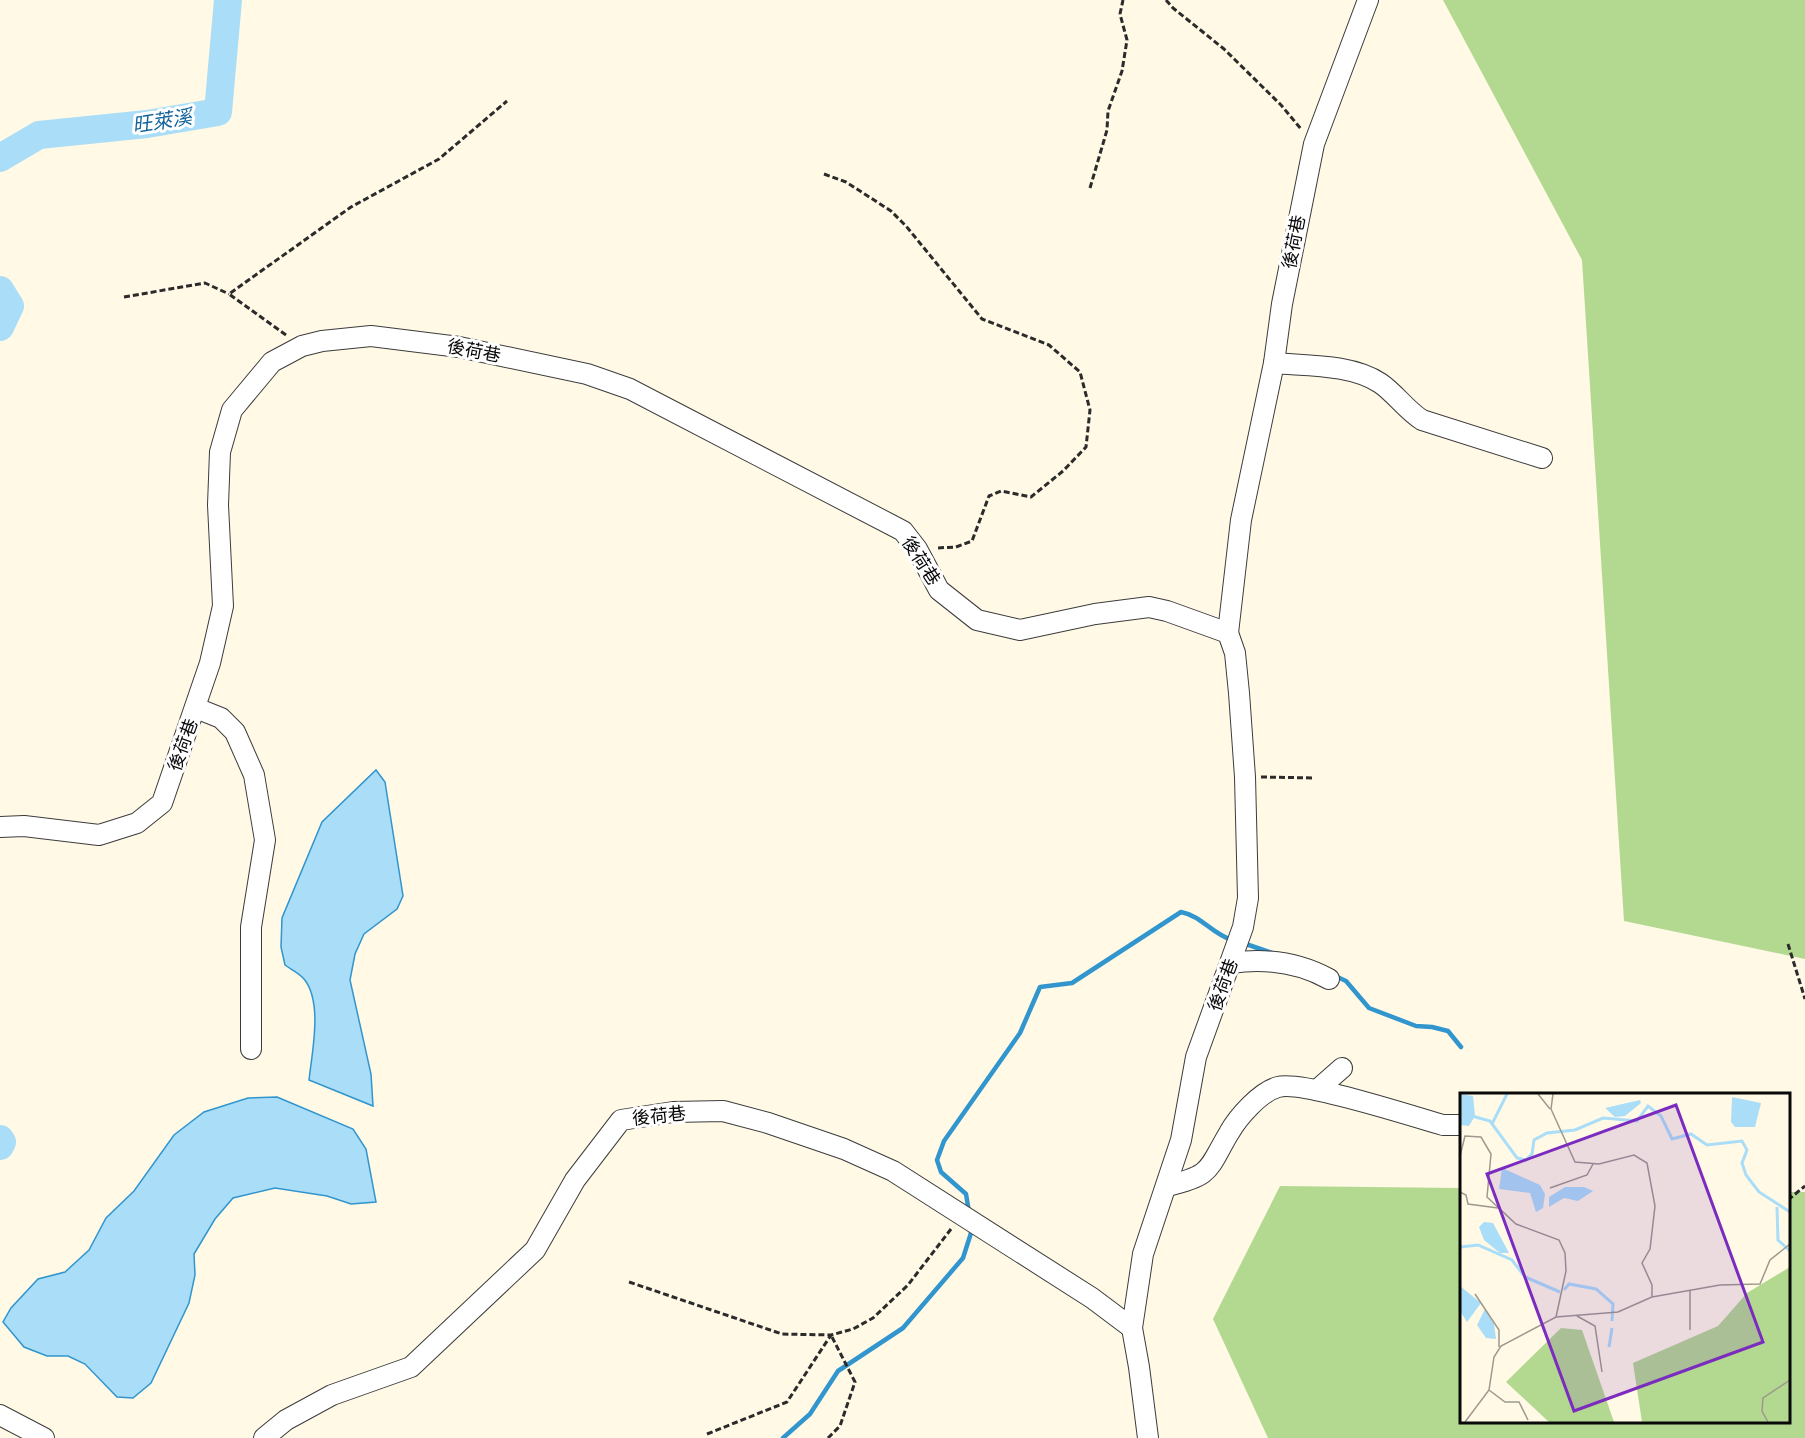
<svg xmlns="http://www.w3.org/2000/svg" width="1805" height="1438" font-family="'Libre Baskerville','Noto Sans TC',serif">
  <style>
    .forest { fill: #b3d990 }
    .water { fill: #aaddf7; stroke: #3195ce; stroke-width: 1.5 }
    .lines { fill: none; stroke-linecap: round; stroke-linejoin: round }
    .stream { stroke: #3195ce; stroke-width: 4.5 }
    .river { stroke: #aaddf7; stroke-width: 28 }
    .minor-casing { stroke: #3c3c3c; stroke-width: 22 }
    .path { stroke: #2b2b2b; stroke-width: 3; stroke-dasharray: 6 3; stroke-linecap: butt }
    .minor { stroke: #fff; stroke-width: 20 }
    .labels { text-anchor: middle; stroke-width: 6; stroke-linejoin: round; paint-order: stroke }
    .street-label { font-size: 18px; fill: #090909; stroke: #fff }
    .water-label { font-size: 20px; font-style: italic; fill: #13649b; stroke: #fff }
    .inset-river { fill: none; stroke: #aaddf7; stroke-width: 3 }
    .inset-road { fill: none; stroke: #9d998e; stroke-width: 1.5 }
    .view { fill: #7b2cbf; fill-opacity: 0.15; stroke: #7b2cbf; stroke-width: 3 }
    .inset-edge { fill: none; stroke: #090909; stroke-width: 3 }
  </style>
  <rect width="100%" height="100%" fill="#fff9e6"/>
  <g class="forest">
    <polygon points="1443,0 1805,0 1805,959 1624,921 1582,260"/>
    <polygon points="1280,1186 1461,1188 1462,1422 1788,1422 1789,1192 1805,1192 1805,1438 1268,1438 1213,1319"/>
  </g>
  <g class="water">
    <path d="M376,770l9,12 18,114 -6,13 -33,25 -9,20 -5,26 21,94 2,32 -64,-26c3,-28 14,-78 -5,-101 -5,-6 -14,-10 -19,-14l-4,-18 1,-29 40,-96z"/>
    <polygon points="277,1097 353,1129 366,1149 376,1202 351,1204 327,1196 275,1188 233,1198 215,1219 194,1254 195,1275 189,1303 151,1383 133,1398 117,1397 85,1364 68,1356 47,1356 24,1347 3,1322 11,1308 38,1279 65,1272 89,1250 106,1218 134,1191 174,1135 204,1112 248,1098"/>
  </g>
  <g class="lines">
    <g class="stream">
      <polyline points="1243,943 1272,953"/>
      <polyline points="1333,975 1346,981 1369,1008 1416,1026 1432,1027 1448,1031 1461,1047"/>
      <path d="M969,1212l-3,-18 -25,-22 -4,-12 7,-19 76,-108 20,-46 32,-4 109,-71c21,4 31,22 51,28"/>
      <polyline points="783,1438 810,1414 838,1371 903,1328 963,1258 971,1233 970,1227"/>
    </g>
    <g class="river">
      <polyline points="0,158 39,135 147,124 218,112 228,0"/>
      <polyline points="0,290 10,306 0,327"/>
      <polyline points="0,1139 2,1142 0,1146"/>
    </g>
    <g class="minor-casing">
      <g id="minor">
        <path d="M1274,363c33,3 77,1 106,20 15,10 26,27 42,37l120,38"/>
        <polyline points="1228,633 1241,520 1274,363 1282,304 1314,144 1368,0"/>
        <polyline points="196,708 221,718 235,732 254,775 265,840 251,927 251,1049"/>
        <polyline points="0,827 24,826 99,835 137,823 162,803 210,663 223,606 218,505 220,452 232,410 272,362 302,346 322,341 371,336 459,347 587,374 630,389 903,531 917,549 939,590 977,620 1020,630 1095,614 1149,607 1167,611 1228,633 1235,653 1239,693 1245,777 1248,898 1243,927 1196,1057 1181,1140 1143,1254 1132,1328 1139,1367 1148,1438"/>
        <path d="M1231,963c35,-5 67,-1 98,16"/>
        <polyline points="1317,1090 1342,1068"/>
        <path d="M1167,1186c46,-11 40,-16 62,-53 9,-16 31,-41 49,-46 24,-7 136,30 165,38h19"/>
        <polyline points="0,1415 44,1438"/>
        <polyline points="264,1438 286,1420 332,1395 411,1367 535,1250 575,1180 621,1120 673,1112 723,1111 768,1123 844,1149 893,1171 1092,1298 1132,1328"/>
      </g>
    </g>
    <g class="path">
      <polyline points="1166,0 1173,8 1224,49 1281,105 1301,129"/>
      <polyline points="824,174 846,182 891,211 906,226 982,319 1049,345 1080,372 1090,410 1086,447 1063,471 1031,497 1001,491 989,496 972,541 956,547 936,548"/>
      <polyline points="1090,188 1107,130 1108,111 1122,71 1127,40 1120,14 1123,0"/>
      <polyline points="124,297 205,283 229,294"/>
      <polyline points="286,335 229,294 351,207 439,159 507,101"/>
      <polyline points="1261,777 1314,778"/>
      <polyline points="1788,944 1805,999"/>
      <polyline points="1788,1200 1805,1186"/>
      <polyline points="629,1282 782,1334 831,1335 853,1329 873,1318 908,1285 951,1229"/>
      <polyline points="707,1434 787,1402 831,1335"/>
      <polyline points="828,1438 840,1426 855,1382 831,1335"/>
    </g>
    <use href="#minor" class="minor"/>
  </g>
  <g class="labels">
    <g class="street-label">
      <text transform="translate(1294 242) rotate(-79)" y="6">後荷巷</text>
      <text transform="translate(474 351) rotate(11)" y="6">後荷巷</text>
      <text transform="translate(921 561) rotate(57)" y="6">後荷巷</text>
      <text transform="translate(183 745) rotate(-70)" y="6">後荷巷</text>
      <text transform="translate(1223 985) rotate(-70)" y="6">後荷巷</text>
      <text transform="translate(659 1116) rotate(-6)" y="6">後荷巷</text>
    </g>
    <g class="water-label">
      <text transform="translate(162 121) rotate(-9)" y="7">旺萊溪</text>
    </g>
  </g>
  <g transform="translate(1460 1093)">
    <rect width="330" height="330" fill="#fff9e6"/>
    <path d="M330,174v155h-148l-9,-59 85,-37 29,-33zM101,235l21,2 32,92h-65l-43,-40z" fill="#b3d990"/>
    <path d="M0,1l13,2 2,20 -6,10 -9,-1zM272,4l29,6 -6,24h-20l-4,-5zM180,7l1,3 -16,13 -10,1 -10,-9zM42,75l38,17 5,9 -2,14 -7,4 -6,-19 -31,-4zM105,94h19l9,4 -15,10 -14,-3 -15,9v-10zM24,129l9,1 16,30h-9l-16,-13 -5,-13zM0,193l21,17 -14,19 -7,-11zM25,216l9,15 2,15 -10,-1 -9,-13z" fill="#aaddf7"/>
    <path class="inset-river" d="M12,23l18,5 27,37 9,2 6,-6 2,-14 13,-7 28,-3 28,-12 34,3 11,-15 13,10 11,23 19,-5 16,11 35,-4 5,9 -5,13 4,12 13,17 31,20M32,31l15,-30M317,114l1,33 12,11M0,154l18,-2 34,15 13,17 35,15M104,197l5,-6 27,5 17,15 -1,17M149,254l3,-19"/>
    <path class="inset-road" d="M78,1l12,15M0,63l5,-20 16,1 10,17 -4,43 29,27 43,16 6,13 1,18 -10,46M90,95l37,-13 6,-11M0,99l6,3 2,9 30,4M230,197v40M15,201l24,36v17M192,204l68,-12 40,-1 10,-24 20,-16M117,223l18,10 7,46M29,297l16,12h14l9,18M5,329l24,-32 5,-33 7,-11 55,-29 62,-5 34,-15v-12l-10,-22 8,-14 5,-43 -8,-43 -13,-8 -35,9 -24,-2 -24,-53 2,-15M308,329l-6,-11 1,-13 27,-18"/>
    <path class="view" d="M216,12l87,237 -189,69 -87,-237z"/>
    <rect width="330" height="330" class="inset-edge"/>
  </g>
</svg>
